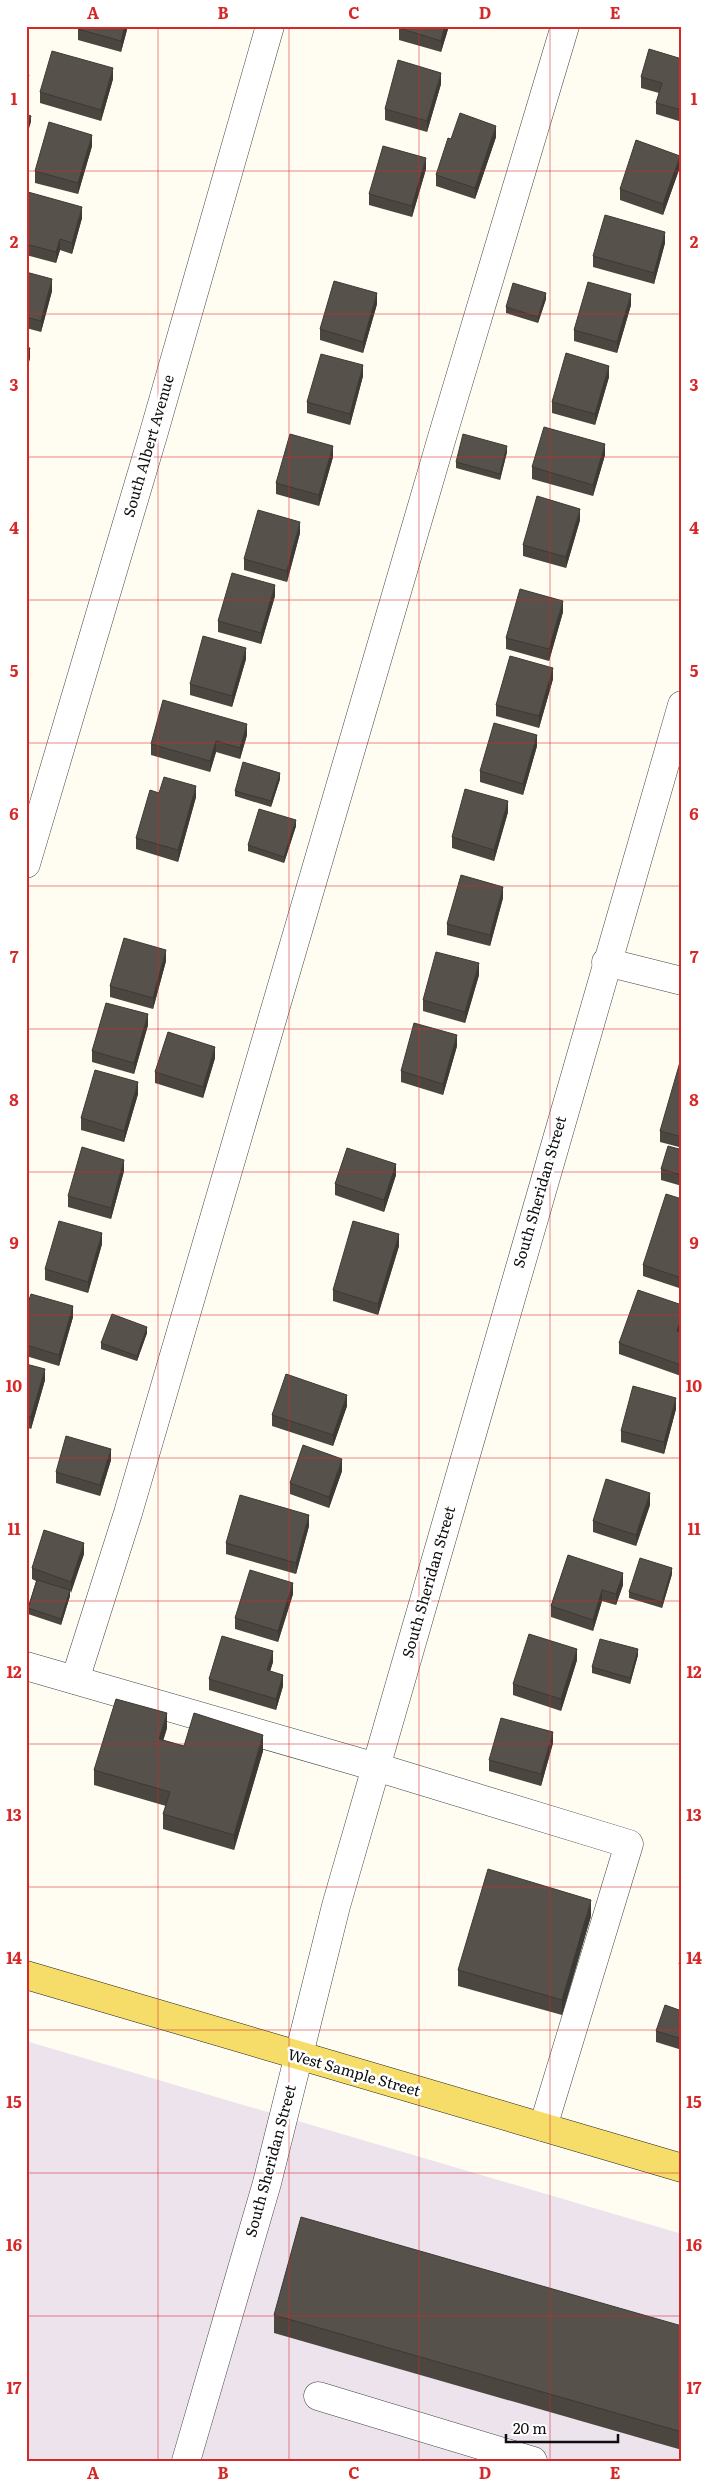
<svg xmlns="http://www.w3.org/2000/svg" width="708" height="2487" font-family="Literata,serif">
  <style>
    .industrial { fill: #ede3ed }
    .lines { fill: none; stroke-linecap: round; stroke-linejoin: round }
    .minor-casing { stroke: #424242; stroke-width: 29 }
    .major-casing { stroke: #202020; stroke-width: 29 }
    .minor { stroke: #fff; stroke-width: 28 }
    .major { stroke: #f6dd69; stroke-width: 28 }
    .wall { fill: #4b4640 }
    .shaded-wall { fill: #3d3934 }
    .building { fill: #57514b; stroke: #3d3934 }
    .grid { fill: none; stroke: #d62828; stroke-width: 1; stroke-opacity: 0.55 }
    .labels { text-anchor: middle; stroke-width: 5; stroke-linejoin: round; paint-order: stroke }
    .street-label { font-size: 15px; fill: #0f0f0f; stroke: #fff }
    .neatline { fill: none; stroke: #d62828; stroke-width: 2 }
    .grid-label { font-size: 16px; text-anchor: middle; font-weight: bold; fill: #d62828 }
  </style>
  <rect width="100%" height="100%" fill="#fffdf1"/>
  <polygon class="industrial" points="26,2041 682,2234 682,2461 26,2461"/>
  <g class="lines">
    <g class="minor-casing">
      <g id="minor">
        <polyline points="26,864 154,432 270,26"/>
        <polyline points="606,962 682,981"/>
        <polyline points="26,1666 376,1767 629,1844 543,2127"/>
        <polyline points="75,1680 128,1513 443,434 565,26"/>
        <polyline points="318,2396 533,2461"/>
        <polyline points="186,2461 267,2183 336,1906 682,705"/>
      </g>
    </g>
    <g class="major-casing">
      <polyline id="major" points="26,1975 682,2168"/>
    </g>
    <use href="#minor" class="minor"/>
    <use href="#major" class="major"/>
  </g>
  <g class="wall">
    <polygon points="128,26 121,52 78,40 78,29"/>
    <polygon points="449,26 441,52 399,40 399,28"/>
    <polygon points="682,38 682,54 681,54 681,42"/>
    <polygon points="682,59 682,122 656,114 656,103 659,93 641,88 641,77"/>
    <polygon points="113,79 101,121 40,103 40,92"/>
    <polygon points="441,84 427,132 385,120 385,109"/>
    <polygon points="496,137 475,199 436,186 436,175 451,139"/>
    <polygon points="92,146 78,194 35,183 35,171"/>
    <polygon points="680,167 663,215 620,200 620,189"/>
    <polygon points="426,169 412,217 369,205 369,194"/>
    <polygon points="26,197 82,218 72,254 60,250 56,263 26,255"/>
    <polygon points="665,243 654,284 593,267 593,256"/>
    <polygon points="26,272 52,291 41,332 26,328"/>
    <polygon points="546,299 538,323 506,313 506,307"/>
    <polygon points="377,304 363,353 320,340 320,329"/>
    <polygon points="631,305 617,353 574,341 574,330"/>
    <polygon points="363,376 350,425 307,413 307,402"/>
    <polygon points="609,377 595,425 552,413 552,402"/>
    <polygon points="507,452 500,480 456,468 456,462"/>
    <polygon points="605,455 593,496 532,479 532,467"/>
    <polygon points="333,457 319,506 276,494 276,483"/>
    <polygon points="580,520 566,568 523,556 523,545"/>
    <polygon points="300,533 287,582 244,570 244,559"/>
    <polygon points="275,596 261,644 218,632 218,621"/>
    <polygon points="563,612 549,661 506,649 506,638"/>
    <polygon points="246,659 232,707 190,695 190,684"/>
    <polygon points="553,679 539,728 496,716 496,705"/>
    <polygon points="247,735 240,759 216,752 210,772 151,755 151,744"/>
    <polygon points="537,746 523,795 480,782 480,771"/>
    <polygon points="280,779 271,807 235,796 235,791"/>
    <polygon points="159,793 196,797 178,862 136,849 136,838"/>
    <polygon points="508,812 494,861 452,848 452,837"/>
    <polygon points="296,826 284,863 248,851 248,845"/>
    <polygon points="503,898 490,946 447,935 447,924"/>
    <polygon points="166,961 153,1009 110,997 110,986"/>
    <polygon points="479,975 465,1023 423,1011 423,1000"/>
    <polygon points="148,1025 134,1074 92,1062 92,1051"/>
    <polygon points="457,1046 443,1095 401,1082 401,1071"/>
    <polygon points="215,1058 203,1098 155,1083 155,1072"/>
    <polygon points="682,1062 682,1186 661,1180 661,1169 679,1149 679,1147 660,1142 660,1131"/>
    <polygon points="138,1094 124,1142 81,1130 81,1118"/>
    <polygon points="124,1171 111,1219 68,1207 68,1196"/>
    <polygon points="396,1175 384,1212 335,1195 335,1184"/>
    <polygon points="682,1199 682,1289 643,1276 643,1265"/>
    <polygon points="102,1244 88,1293 45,1280 45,1269"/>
    <polygon points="399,1246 378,1315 333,1301 333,1290"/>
    <polygon points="682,1305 682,1327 680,1332 682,1333 681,1376 619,1354 619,1343"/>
    <polygon points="26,1309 73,1317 59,1366 26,1356"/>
    <polygon points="147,1333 137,1361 101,1349 101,1343"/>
    <polygon points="26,1364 45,1380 31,1429 26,1427"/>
    <polygon points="347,1406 333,1446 272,1426 272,1415"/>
    <polygon points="676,1409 664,1454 621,1442 621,1431"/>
    <polygon points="111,1460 100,1496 56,1483 56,1472"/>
    <polygon points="342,1471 329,1508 290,1494 290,1483"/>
    <polygon points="650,1505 636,1546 593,1532 593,1521"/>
    <polygon points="309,1526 296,1574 226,1554 226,1543"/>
    <polygon points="84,1554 70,1593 70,1596 61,1625 28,1614 28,1608 36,1581 32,1579 32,1568"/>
    <polygon points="568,1555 623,1585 616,1605 602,1601 593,1631 551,1617 551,1606"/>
    <polygon points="672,1574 662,1608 629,1598 629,1592"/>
    <polygon points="293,1594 278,1642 235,1629 235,1618"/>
    <polygon points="638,1655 630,1684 592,1673 592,1667"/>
    <polygon points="577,1660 561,1711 513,1695 513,1684"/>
    <polygon points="273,1662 270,1671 283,1686 276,1710 209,1690 209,1679"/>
    <polygon points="167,1728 163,1740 184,1746 263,1751 234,1850 163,1829 163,1814 166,1806 94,1785 94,1770"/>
    <polygon points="553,1743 541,1786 489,1771 489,1760"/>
    <polygon points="591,1916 562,2015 458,1986 458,1970"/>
    <polygon points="682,1953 682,1976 679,1975 679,1964"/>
    <polygon points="682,2011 682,2050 656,2042 656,2031"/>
    <polygon points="274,2315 682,2326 682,2450 274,2333"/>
  </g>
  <g class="shaded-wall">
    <polygon points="125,26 128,26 121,52 121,41"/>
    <polygon points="445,26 449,26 441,52 441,41"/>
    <polygon points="113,68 113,79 101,121 101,110"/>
    <polygon points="441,73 441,84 427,132 427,121"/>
    <polygon points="29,75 29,81 26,88 26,82"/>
    <polygon points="31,116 31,122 26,138 26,132"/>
    <polygon points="496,126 496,137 475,199 475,188"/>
    <polygon points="92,135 92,146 78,194 78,183"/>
    <polygon points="680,156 680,167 663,215 663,204"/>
    <polygon points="426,158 426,169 412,217 412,206"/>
    <polygon points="82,207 82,218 72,254 72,243"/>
    <polygon points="665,232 665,243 654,284 654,273"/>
    <polygon points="60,239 60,250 56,263 56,252"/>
    <polygon points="52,279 52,291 41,332 41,321"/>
    <polygon points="377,293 377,304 363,353 363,342"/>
    <polygon points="546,293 546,299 538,323 538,317"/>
    <polygon points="631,294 631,305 617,353 617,342"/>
    <polygon points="30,348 30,359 26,371 26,360"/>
    <polygon points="363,365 363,376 350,425 350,414"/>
    <polygon points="609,366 609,377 595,425 595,414"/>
    <polygon points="605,444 605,455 593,496 593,485"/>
    <polygon points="333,446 333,457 319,506 319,495"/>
    <polygon points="507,446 507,452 500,480 500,474"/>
    <polygon points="580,509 580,520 566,568 566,557"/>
    <polygon points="300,522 300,533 287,582 287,571"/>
    <polygon points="275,585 275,596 261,644 261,633"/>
    <polygon points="563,601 563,612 549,661 549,649"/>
    <polygon points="246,648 246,659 232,707 232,696"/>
    <polygon points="553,668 553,679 539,728 539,716"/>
    <polygon points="247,724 247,735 240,759 240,748"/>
    <polygon points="537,735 537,746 523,795 523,784"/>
    <polygon points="216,741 216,752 210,772 210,761"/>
    <polygon points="280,773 280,779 271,807 271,801"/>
    <polygon points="196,786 196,797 178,862 178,850"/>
    <polygon points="508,801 508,812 494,861 494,850"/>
    <polygon points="296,820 296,826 284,863 284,857"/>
    <polygon points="503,887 503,898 490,946 490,935"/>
    <polygon points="166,950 166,961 153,1009 153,998"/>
    <polygon points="479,963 479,975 465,1023 465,1012"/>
    <polygon points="148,1014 148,1025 134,1074 134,1063"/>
    <polygon points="457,1035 457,1046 443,1095 443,1084"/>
    <polygon points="215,1047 215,1058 203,1098 203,1087"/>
    <polygon points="138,1082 138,1094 124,1142 124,1131"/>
    <polygon points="124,1160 124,1171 111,1219 111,1208"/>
    <polygon points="396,1164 396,1175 384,1212 384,1200"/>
    <polygon points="102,1233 102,1244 88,1293 88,1282"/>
    <polygon points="399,1234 399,1246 378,1315 378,1304"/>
    <polygon points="73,1306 73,1317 59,1366 59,1355"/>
    <polygon points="682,1316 682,1327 677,1342 677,1331"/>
    <polygon points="147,1327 147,1333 137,1361 137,1356"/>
    <polygon points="45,1369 45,1380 31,1429 31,1417"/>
    <polygon points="347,1395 347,1406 333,1446 333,1435"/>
    <polygon points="676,1398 676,1409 664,1454 664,1442"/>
    <polygon points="111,1449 111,1460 100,1496 100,1485"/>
    <polygon points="342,1459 342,1471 329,1508 329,1497"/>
    <polygon points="650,1493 650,1505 636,1546 636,1535"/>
    <polygon points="309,1515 309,1526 296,1574 296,1563"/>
    <polygon points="84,1543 84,1554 71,1593 71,1582"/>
    <polygon points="672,1568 672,1574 662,1608 662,1602"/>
    <polygon points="623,1573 623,1585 616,1605 616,1594"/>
    <polygon points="293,1583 293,1594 278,1642 278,1631"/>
    <polygon points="70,1590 70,1596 61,1625 61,1619"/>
    <polygon points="602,1590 602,1601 593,1631 593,1620"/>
    <polygon points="577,1649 577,1660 561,1711 561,1699"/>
    <polygon points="638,1649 638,1655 630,1684 630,1678"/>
    <polygon points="273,1651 273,1662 267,1681 267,1670"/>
    <polygon points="283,1675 283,1686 276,1710 276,1699"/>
    <polygon points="167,1713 167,1728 159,1755 159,1739"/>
    <polygon points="553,1732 553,1743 541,1786 541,1774"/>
    <polygon points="263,1735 263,1751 234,1850 234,1835"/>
    <polygon points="591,1900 591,1916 562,2015 562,2000"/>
  </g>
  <g class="building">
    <polygon points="79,26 125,26 121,41 78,29"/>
    <polygon points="400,26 445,26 441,41 399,28"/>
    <polygon points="649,49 682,59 682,110 656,103 662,83 641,77"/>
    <polygon points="52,51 113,68 101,110 40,92"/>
    <polygon points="398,60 441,73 427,121 385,109"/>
    <polygon points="26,74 29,75 26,82"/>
    <polygon points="460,113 496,126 475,188 436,175 448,138 451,139"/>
    <polygon points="26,114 31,116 26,132"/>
    <polygon points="49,122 92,135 78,183 35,171"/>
    <polygon points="636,140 680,156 663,204 620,189"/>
    <polygon points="383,146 426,158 412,206 369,194"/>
    <polygon points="28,192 82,207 72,243 60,239 56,252 26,244 26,197"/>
    <polygon points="605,215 665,232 654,273 593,256"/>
    <polygon points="26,272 52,279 41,321 26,317"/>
    <polygon points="334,281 377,293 363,342 320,329"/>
    <polygon points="588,282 631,294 617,342 574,330"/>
    <polygon points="513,283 546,293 538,317 506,307"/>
    <polygon points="26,347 30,348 26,360"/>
    <polygon points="566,353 609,366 595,414 552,402"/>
    <polygon points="321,354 363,365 350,414 307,402"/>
    <polygon points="544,427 605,444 593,485 532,467"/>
    <polygon points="290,434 333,446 319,495 276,483"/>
    <polygon points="463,434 507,446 500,474 456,462"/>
    <polygon points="537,496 580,509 566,557 523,545"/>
    <polygon points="258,510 300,522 287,571 244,559"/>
    <polygon points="232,573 275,585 261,633 218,621"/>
    <polygon points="520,589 563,601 549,649 506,638"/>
    <polygon points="203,636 246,648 232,696 190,684"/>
    <polygon points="510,656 553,668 539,716 496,705"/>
    <polygon points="163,700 247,724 240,748 216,741 210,761 151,744"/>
    <polygon points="494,723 537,735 523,784 480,771"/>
    <polygon points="243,762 280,773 271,801 235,791"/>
    <polygon points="164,777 196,786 178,850 136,838 150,790 159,793"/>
    <polygon points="465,789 508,801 494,850 452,837"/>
    <polygon points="259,809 296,820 284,857 248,845"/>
    <polygon points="461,875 503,887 490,935 447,924"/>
    <polygon points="124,938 166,950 153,998 110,986"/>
    <polygon points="436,952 479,963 465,1012 423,1000"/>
    <polygon points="106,1003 148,1014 134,1063 92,1051"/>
    <polygon points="414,1023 457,1035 443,1084 401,1071"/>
    <polygon points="168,1032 215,1047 203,1087 155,1072"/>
    <polygon points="680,1062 682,1062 682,1137 660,1131"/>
    <polygon points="95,1070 138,1082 124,1131 81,1118"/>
    <polygon points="682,1139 682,1175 661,1169 668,1146 679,1149"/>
    <polygon points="82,1147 124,1160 111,1208 68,1196"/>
    <polygon points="347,1148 396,1164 384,1200 335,1184"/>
    <polygon points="666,1194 682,1199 682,1278 643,1265"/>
    <polygon points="59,1221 102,1233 88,1282 45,1269"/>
    <polygon points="353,1221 399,1234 378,1304 333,1290"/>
    <polygon points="638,1290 682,1305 682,1316 677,1331 682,1333 681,1365 619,1343"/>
    <polygon points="31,1294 73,1306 59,1355 26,1345 26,1309"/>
    <polygon points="112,1314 147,1327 137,1356 101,1343"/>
    <polygon points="26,1364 45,1369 31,1417 26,1416"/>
    <polygon points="286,1374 347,1395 333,1435 272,1415"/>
    <polygon points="633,1386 676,1398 664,1442 621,1431"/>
    <polygon points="66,1436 111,1449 100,1485 56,1472"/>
    <polygon points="303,1445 342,1459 329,1497 290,1483"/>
    <polygon points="606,1479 650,1493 636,1535 593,1521"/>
    <polygon points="240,1495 309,1515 296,1563 226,1543"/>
    <polygon points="44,1530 84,1543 71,1582 32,1568"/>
    <polygon points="568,1555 623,1573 616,1594 602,1590 593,1620 551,1606"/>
    <polygon points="640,1558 672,1568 662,1602 629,1592"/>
    <polygon points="250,1570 293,1583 278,1631 235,1618"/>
    <polygon points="37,1580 70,1590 61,1619 28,1608"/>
    <polygon points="529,1634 577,1649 561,1699 513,1684"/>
    <polygon points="222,1636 273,1651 267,1670 283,1675 276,1699 209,1679"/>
    <polygon points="600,1639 638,1649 630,1678 592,1667"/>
    <polygon points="116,1699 167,1713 159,1739 184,1746 194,1713 263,1735 234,1835 163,1814 170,1792 94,1770"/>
    <polygon points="501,1718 553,1732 541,1774 489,1760"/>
    <polygon points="488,1869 591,1900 562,2000 458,1970"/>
    <polygon points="682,1953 682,1965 679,1964"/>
    <polygon points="665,2005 682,2011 682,2039 656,2031"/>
    <polygon points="301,2217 682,2326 682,2432 274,2315"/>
  </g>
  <path class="grid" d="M158,26v2435M289,26v2435M419,26v2435M550,26v2435M26,171h656M26,314h656M26,457h656M26,600h656M26,743h656M26,886h656M26,1029h656M26,1172h656M26,1315h656M26,1458h656M26,1601h656M26,1744h656M26,1887h656M26,2030h656M26,2173h656M26,2316h656"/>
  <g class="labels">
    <g class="street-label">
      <text transform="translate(149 446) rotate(-74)" y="5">South Albert Avenue</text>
      <text transform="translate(540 1192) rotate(-74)" y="5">South Sheridan Street</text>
      <text transform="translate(429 1582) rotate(-74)" y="5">South Sheridan Street</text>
      <text transform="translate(354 2073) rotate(16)" y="5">West Sample Street</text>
      <text transform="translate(271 2161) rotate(-75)" y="5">South Sheridan Street</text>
    </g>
  </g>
  <rect width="708" height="2487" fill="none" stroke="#ffffff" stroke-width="55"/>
  <path d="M506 2434v8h112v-8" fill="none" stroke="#0f0f0f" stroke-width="2.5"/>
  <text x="513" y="2434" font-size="15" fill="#0f0f0f" stroke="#ffffff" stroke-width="4" paint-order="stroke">20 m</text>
  <rect x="28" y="28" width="652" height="2432" class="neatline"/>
  <g class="grid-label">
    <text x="93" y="19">A</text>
    <text x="223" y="19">B</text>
    <text x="354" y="19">C</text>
    <text x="485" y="19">D</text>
    <text x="615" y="19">E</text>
    <text x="14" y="105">1</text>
    <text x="694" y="105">1</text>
    <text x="14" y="248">2</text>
    <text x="694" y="248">2</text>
    <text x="14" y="391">3</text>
    <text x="694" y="391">3</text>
    <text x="14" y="534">4</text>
    <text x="694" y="534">4</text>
    <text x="14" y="677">5</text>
    <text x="694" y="677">5</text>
    <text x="14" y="820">6</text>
    <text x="694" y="820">6</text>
    <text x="14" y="963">7</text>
    <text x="694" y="963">7</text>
    <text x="14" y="1106">8</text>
    <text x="694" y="1106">8</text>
    <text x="14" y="1249">9</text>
    <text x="694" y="1249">9</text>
    <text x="14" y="1392">10</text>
    <text x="694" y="1392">10</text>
    <text x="14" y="1535">11</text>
    <text x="694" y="1535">11</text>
    <text x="14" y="1678">12</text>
    <text x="694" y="1678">12</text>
    <text x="14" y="1821">13</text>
    <text x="694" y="1821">13</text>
    <text x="14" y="1964">14</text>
    <text x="694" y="1964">14</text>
    <text x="14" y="2108">15</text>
    <text x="694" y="2108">15</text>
    <text x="14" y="2251">16</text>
    <text x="694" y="2251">16</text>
    <text x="14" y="2394">17</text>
    <text x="694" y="2394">17</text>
    <text x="93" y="2479">A</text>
    <text x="223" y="2479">B</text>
    <text x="354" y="2479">C</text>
    <text x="485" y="2479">D</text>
    <text x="615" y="2479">E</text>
  </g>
</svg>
